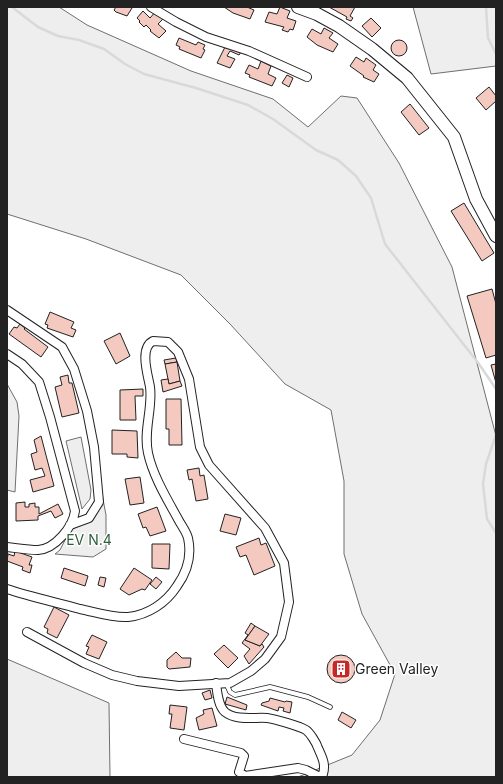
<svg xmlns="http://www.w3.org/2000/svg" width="503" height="784" font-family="Inter,sans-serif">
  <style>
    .green { fill: #eee; stroke: #6f6f6f }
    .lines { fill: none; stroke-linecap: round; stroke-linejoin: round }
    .stream { stroke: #d9d9d9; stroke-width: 2.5 }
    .building { fill: #f3c9c0; stroke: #222 }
    .lane-casing { stroke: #222; stroke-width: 5.5 }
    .street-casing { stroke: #222; stroke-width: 10 }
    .secondary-casing { stroke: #222; stroke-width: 14 }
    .lane { stroke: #fff; stroke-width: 4 }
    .street { stroke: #fff; stroke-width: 8 }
    .secondary { stroke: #fff; stroke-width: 12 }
    .labels { text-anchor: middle; stroke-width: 3; stroke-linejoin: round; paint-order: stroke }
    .park-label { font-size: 14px; fill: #2f5e38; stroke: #fff }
    .poi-label { font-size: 14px; fill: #222; stroke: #fff; text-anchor: start }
  </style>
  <rect width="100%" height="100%" fill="#fff"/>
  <g class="green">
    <polygon points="7,7 59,7 87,25 191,71 273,99 308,127 341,96 357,98 399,163 452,267 496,436 496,777 298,777 352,755 380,720 395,674 362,614 344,554 344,481 331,410 285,384 230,324 181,275 86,239 7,214"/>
    <polygon points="413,7 496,7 496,66 431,74"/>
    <polygon points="7,384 17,402 19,416 15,492 7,490"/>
    <polygon points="81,437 91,490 90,499 82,509 66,441"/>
    <polygon points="102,494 106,515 106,549 93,557 55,554 60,550 70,530 90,521"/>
    <polygon points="7,659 109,703 110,777 7,777"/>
  </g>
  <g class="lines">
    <g class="stream">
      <polyline points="12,7 38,27 58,36 79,40 104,49 125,64 144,74 196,88 248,105 273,119 316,150 338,160 356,176 371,198 385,244 479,364 496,389"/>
      <polyline points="486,7 488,38 496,54"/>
      <polyline points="496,435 486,464 483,484 487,519 496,533"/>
    </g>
  </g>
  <g class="building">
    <polygon points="116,7 130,7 132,8 127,16 116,12 114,10"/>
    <polygon points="224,7 247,7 254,10 250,19 233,13"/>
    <polygon points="280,7 290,11 287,18 296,21 293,30 290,29 288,32 282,30 284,27 265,22 269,12 277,14"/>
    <polygon points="329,7 355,7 350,16 353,18 351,21 346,19 347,17"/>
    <polygon points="143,11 150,18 156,11 164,18 158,24 166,31 159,38 150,31 151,30 146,25 144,27 139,22 140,21 137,18"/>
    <polygon points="371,18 381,28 372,37 362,26"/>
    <polygon points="324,28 333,33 329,38 338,44 333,52 317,45 307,37 312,29 321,34"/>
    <polygon points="179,38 196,45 198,42 205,45 203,49 205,50 201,58 179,49 180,47 176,45"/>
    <circle cx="399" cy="48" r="8"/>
    <polygon points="225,47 241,52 239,55 230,51 227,56 235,59 230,68 217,63"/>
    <polygon points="356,57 364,62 366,58 376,65 373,70 379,74 374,82 363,77 364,76 350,66"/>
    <polygon points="261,61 271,66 268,74 276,78 272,86 249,77 250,75 245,73 249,65 258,69"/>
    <polygon points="287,75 293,78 289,87 282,83"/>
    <polygon points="489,87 496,96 496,101 486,110 476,98"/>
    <polygon points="410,104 429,128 419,135 401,112"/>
    <polygon points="464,203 494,253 482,261 451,211"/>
    <polygon points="492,289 496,304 496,355 486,358 467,296"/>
    <polygon points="50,312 74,322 71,328 76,330 73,337 47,328 48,325 45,324"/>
    <polygon points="20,324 25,328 24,329 48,347 41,357 9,334 14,327 17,328"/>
    <polygon points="120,333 130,356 116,364 104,341"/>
    <polygon points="176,358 177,362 165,364 164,360"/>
    <polygon points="177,362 180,381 169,384 165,364"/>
    <polygon points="496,364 496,383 491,365"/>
    <polygon points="68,375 69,383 72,383 79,413 62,417 55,387 62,385 60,377"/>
    <polygon points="168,379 169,384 180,381 182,386 163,392 161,380"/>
    <polygon points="143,389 143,396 135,396 136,420 120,420 120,390"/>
    <polygon points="166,399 181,399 182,445 169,445 169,429 166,429"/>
    <polygon points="112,430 137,431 138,458 127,457 127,454 112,454"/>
    <polygon points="41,436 54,486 33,492 30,480 45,476 42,468 35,470 31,454 37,452 34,440"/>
    <polygon points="199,468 200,476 204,475 208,499 196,501 192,479 189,480 187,470"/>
    <polygon points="140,477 144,503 130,505 125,479"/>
    <polygon points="25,502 25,507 29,507 29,504 35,503 35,507 39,507 39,514 58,504 63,514 55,518 51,511 38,516 38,520 16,521 16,503"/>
    <polygon points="157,507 166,531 150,536 146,527 143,528 138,514"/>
    <polygon points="225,514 241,518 236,535 220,531"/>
    <polygon points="259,538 261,545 266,543 275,566 254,575 246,555 240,557 236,547"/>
    <polygon points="152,544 170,544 169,569 152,568"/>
    <polygon points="15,551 32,557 29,565 32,565 30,573 22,570 23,567 7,561 8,554 14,556"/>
    <polygon points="64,568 88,576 85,586 61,578"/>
    <polygon points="134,568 152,580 145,590 142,589 129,595 120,589"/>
    <polygon points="100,577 106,578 104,587 98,585"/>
    <polygon points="156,577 162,582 156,589 150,584"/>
    <polygon points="54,607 69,615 57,638 47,633 48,629 44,627"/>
    <polygon points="251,623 255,626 245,640 260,646 262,644 264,647 249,664 244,656 250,649 242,643 248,635 245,633"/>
    <polygon points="255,626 269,634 260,646 245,640"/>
    <polygon points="92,635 107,642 99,659 86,654 89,647 86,646"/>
    <polygon points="224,645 238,658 228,668 214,654"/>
    <polygon points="176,652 182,658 191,658 190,667 169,669 167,667 167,660"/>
    <circle cx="341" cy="669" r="14"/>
    <polygon points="210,690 212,698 205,700 202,693"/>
    <polygon points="227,697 247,705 246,710 225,704"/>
    <polygon points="270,698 285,702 286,701 292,702 290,713 283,711 284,708 279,707 278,711 261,705 262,703 269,701"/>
    <polygon points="170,705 187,707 184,730 170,728 172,714 169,714"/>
    <polygon points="212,708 217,726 199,730 196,718 204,714 203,710"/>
    <polygon points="342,712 356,720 351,728 338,720"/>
  </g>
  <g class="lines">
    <g class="lane-casing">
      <polyline id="lane" points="226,683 230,692 235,695 270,687 308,697 330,707"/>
    </g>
    <g class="street-casing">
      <g id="street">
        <polyline points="151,7 176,22 206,37 249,51 307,77"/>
        <polyline points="7,310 62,347 74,369 87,411 94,447 99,502 89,518 70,525"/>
        <path d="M7,354l15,10 17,18 11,35 25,94c-2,16 -20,38 -37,39 -10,0 -21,-2 -31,-3"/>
        <path d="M7,589c24,8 48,13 73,20 15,3 32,9 48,8 20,-2 38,-14 49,-31 10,-14 15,-30 11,-48 -2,-7 -7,-13 -10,-19 -11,-20 -25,-43 -30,-66 -5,-22 5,-45 2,-66 -2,-12 -11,-39 3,-46l15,1 10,10 11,27 11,68 9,18 56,63 19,35 5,39 -8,35 -16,22 -14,12 -21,12 -51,3 -42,-5 -25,-6 -28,-12 -57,-31"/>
        <path d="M184,739l57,14 3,3 -5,16 6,4 53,-8 8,2 12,6 5,-2c3,-10 -1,-17 -5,-26 -2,-6 -8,-15 -12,-18 -7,-4 -31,-11 -39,-12 -12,-1 -31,3 -42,-6 -7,-6 -8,-21 -9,-29"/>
      </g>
    </g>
    <g class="secondary-casing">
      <polyline id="secondary" points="298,7 317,14 339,26 372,49 407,78 454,137 476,199 496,236"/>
    </g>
    <use href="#lane" class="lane"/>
    <use href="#street" class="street"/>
    <use href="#secondary" class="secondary"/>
  </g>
  <defs>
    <g id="building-square" transform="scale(1)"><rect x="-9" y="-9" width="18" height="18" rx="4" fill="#c62828" stroke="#fff"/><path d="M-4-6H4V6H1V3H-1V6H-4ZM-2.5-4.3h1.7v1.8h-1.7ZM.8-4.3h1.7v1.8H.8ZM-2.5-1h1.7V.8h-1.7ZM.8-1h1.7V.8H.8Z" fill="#fff"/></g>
  </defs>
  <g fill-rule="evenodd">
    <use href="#building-square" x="341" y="669"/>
  </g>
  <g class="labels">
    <g class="park-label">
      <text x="89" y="545">EV N.4</text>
    </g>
    <g class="poi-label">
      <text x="355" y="674">Green Valley</text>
    </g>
  </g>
  <rect width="503" height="784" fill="none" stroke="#222222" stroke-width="16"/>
</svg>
